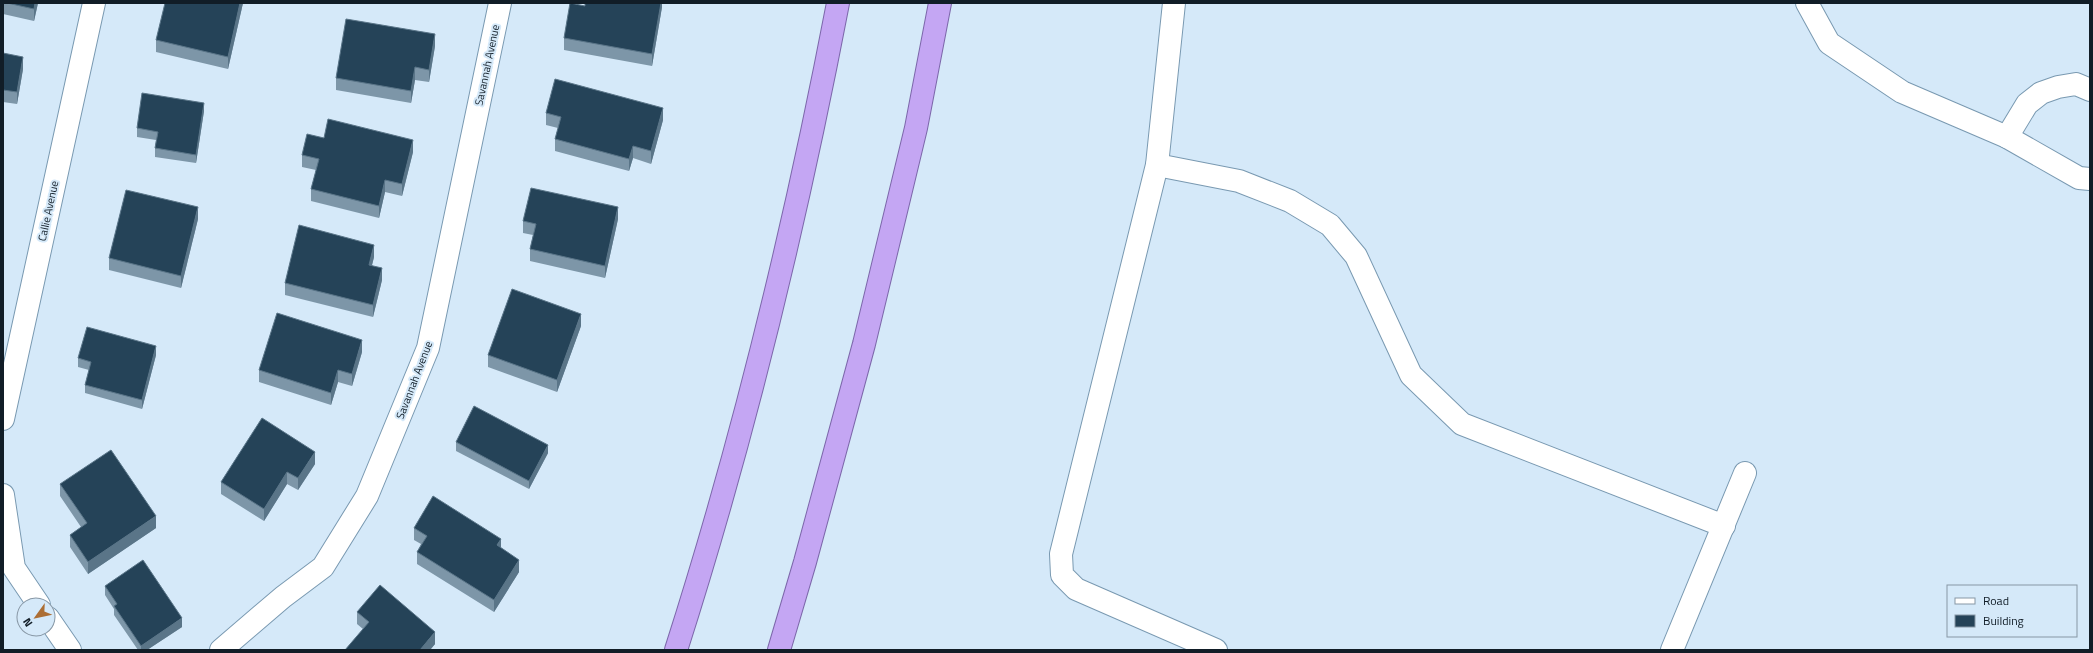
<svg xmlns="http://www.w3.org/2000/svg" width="2093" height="653" font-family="'Titillium Web',sans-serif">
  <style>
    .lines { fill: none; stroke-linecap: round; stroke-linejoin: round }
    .minor-casing { stroke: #7999b1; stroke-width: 24 }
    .trunk-casing { stroke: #7c67aa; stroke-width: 24 }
    .minor { stroke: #fff; stroke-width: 22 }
    .trunk { stroke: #c4a6f3; stroke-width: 22 }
    .wall { fill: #7d96a8 }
    .shaded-wall { fill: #5a7588 }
    .building { fill: #254358; stroke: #5a7588 }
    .labels { text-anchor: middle; stroke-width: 4; stroke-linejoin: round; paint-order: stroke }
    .street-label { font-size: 11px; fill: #111d27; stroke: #d5e9f9 }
  </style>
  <rect width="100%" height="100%" fill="#d5e9f9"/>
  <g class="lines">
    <g class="minor-casing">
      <g id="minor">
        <polyline points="1174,3 1157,165 1061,554 1062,575 1076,589 1216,650"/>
        <polyline points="1807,3 1829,43 1902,92 2007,137 2079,178 2090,179"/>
        <polyline points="2007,137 2027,104 2041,93 2058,87 2076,84 2090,90"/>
        <polyline points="1157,165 1239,181 1290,201 1330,225 1356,256 1411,375 1462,424 1724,526"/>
        <polyline points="3,419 94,3"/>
        <polyline points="3,495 14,568 39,605"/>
        <polyline points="48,618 70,650"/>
        <polyline points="221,650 283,597 323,567 367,496 428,348 500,3"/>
        <polyline points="1672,650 1745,473"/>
      </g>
    </g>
    <g class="trunk-casing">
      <g id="trunk">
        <path d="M676,650c68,-212 120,-428 162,-647"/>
        <polyline points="779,650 805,562 864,344 916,128 940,3"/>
      </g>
    </g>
    <use href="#minor" class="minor"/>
    <use href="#trunk" class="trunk"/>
  </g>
  <g class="wall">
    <polygon points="3,3 38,3 34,21 3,14"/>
    <polygon points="243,3 228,69 156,52 156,40"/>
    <polygon points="662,3 662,7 652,66 564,50 564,38 585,6"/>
    <polygon points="435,46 429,82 415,80 411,103 336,90 336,78"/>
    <polygon points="3,53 23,69 17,104 3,102"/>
    <polygon points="204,111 196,163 155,157 155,148 156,140 137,137 137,128"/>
    <polygon points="546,113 663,120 651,164 633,158 629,171 555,151 555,139 558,128 546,125"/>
    <polygon points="324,138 413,152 402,196 385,192 379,218 311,201 311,189 316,170 302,167 302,155"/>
    <polygon points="198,219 181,288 109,270 109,258"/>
    <polygon points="618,219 605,278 530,261 530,249 533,235 523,233 523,221"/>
    <polygon points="374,257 372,265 382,280 373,317 285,295 285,283"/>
    <polygon points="581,326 557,392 488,367 488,355"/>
    <polygon points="362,352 352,386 338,382 331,405 259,382 259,370"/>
    <polygon points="156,355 142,409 85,393 85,385 89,370 78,367 78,358"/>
    <polygon points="456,442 548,453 529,489 456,451"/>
    <polygon points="315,464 298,490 287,484 264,521 221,494 221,482"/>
    <polygon points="60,484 156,528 88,574 70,547 70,535 81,527 60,496"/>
    <polygon points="414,528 501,548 519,572 494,612 417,564 417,552 421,544 414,540"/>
    <polygon points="105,586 182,627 147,650 138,650 114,615 114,609 105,595"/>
    <polygon points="357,612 435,644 430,650 345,650 363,629 357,624"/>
  </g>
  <g class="shaded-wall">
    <polygon points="35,3 38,3 34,21 34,9"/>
    <polygon points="240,3 243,3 228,69 228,57"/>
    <polygon points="661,3 662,3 662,7 652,66 652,54"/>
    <polygon points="435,34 435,46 429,82 429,70"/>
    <polygon points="23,57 23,69 17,104 17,92"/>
    <polygon points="415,67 415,80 411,103 411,91"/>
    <polygon points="204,103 204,111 196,163 196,155"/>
    <polygon points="663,108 663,120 651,164 651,151"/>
    <polygon points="413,140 413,152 402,196 402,184"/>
    <polygon points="633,146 633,158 629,171 629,159"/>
    <polygon points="385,180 385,192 379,218 379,206"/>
    <polygon points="198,207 198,219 181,288 181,276"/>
    <polygon points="618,207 618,219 605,278 605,266"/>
    <polygon points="374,245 374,257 369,277 369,265"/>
    <polygon points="382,268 382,280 373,317 373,305"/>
    <polygon points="581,314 581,326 557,392 557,380"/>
    <polygon points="362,340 362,352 352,386 352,374"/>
    <polygon points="156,346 156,355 142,409 142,400"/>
    <polygon points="338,370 338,382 331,405 331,393"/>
    <polygon points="548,445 548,453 529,489 529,481"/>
    <polygon points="315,452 315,464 298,490 298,478"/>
    <polygon points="287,472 287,484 264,521 264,509"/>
    <polygon points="156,516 156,528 88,574 88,562"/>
    <polygon points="501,539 501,551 497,545"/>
    <polygon points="519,560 519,572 494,612 494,600"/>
    <polygon points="182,618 182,627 147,650 141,650 141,646"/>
    <polygon points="435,632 435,644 430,650 420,650"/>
  </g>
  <g class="building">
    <polygon points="7,3 35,3 34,9"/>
    <polygon points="165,3 240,3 228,57 156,40"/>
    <polygon points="570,3 585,6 585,3 661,3 652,54 564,38"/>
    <polygon points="346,19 435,34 429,70 415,67 411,91 336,78"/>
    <polygon points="3,53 23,57 17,92 3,90"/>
    <polygon points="555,79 663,108 651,151 633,146 629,159 555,139 561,117 546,113"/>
    <polygon points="142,93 204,103 196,155 155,148 158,132 137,128"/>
    <polygon points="328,119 413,140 402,184 385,180 379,206 311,189 319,159 302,155 307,134 324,138"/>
    <polygon points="531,188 618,207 605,266 530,249 536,224 523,221"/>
    <polygon points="126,190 198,207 181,276 109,258"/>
    <polygon points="299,225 374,245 369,265 382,268 373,305 285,283"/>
    <polygon points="512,289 581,314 557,380 488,355"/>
    <polygon points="277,313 362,340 352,374 338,370 331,393 259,370"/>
    <polygon points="87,327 156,346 142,400 85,385 91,362 78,358"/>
    <polygon points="474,406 548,445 529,481 456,442"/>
    <polygon points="262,418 315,452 298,478 287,472 264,509 221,482"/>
    <polygon points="111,450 156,516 88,562 70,535 87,523 60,484"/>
    <polygon points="433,496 501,539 497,545 519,560 494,600 417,552 427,536 414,528"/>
    <polygon points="143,560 182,618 141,646 114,606 117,604 105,586"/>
    <polygon points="380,585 435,632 420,650 345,650 369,622 357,612"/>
  </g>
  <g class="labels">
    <g class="street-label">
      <text transform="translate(487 65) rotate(-78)" y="4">Savannah Avenue</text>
      <text transform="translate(48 211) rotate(-78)" y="4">Callie Avenue</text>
      <text transform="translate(414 380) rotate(-69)" y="4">Savannah Avenue</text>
    </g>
  </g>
  <rect width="2093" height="653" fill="none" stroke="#111d27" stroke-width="8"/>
  <rect x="1947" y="585" width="130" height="52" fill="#d5e9f9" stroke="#8797a5"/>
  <rect x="1955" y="598" width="20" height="6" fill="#ffffff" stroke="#8797a5"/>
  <text x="1983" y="605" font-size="12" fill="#111d27">Road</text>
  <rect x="1955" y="615" width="20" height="12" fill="#254358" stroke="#8797a5"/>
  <text x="1983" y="625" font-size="12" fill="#111d27">Building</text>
  <g transform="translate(36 617) rotate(237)"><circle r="19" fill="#d5e9f9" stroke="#8797a5"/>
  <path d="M0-3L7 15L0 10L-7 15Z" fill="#ac6e34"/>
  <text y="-6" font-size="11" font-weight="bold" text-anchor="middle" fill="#111d27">N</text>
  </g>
</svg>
